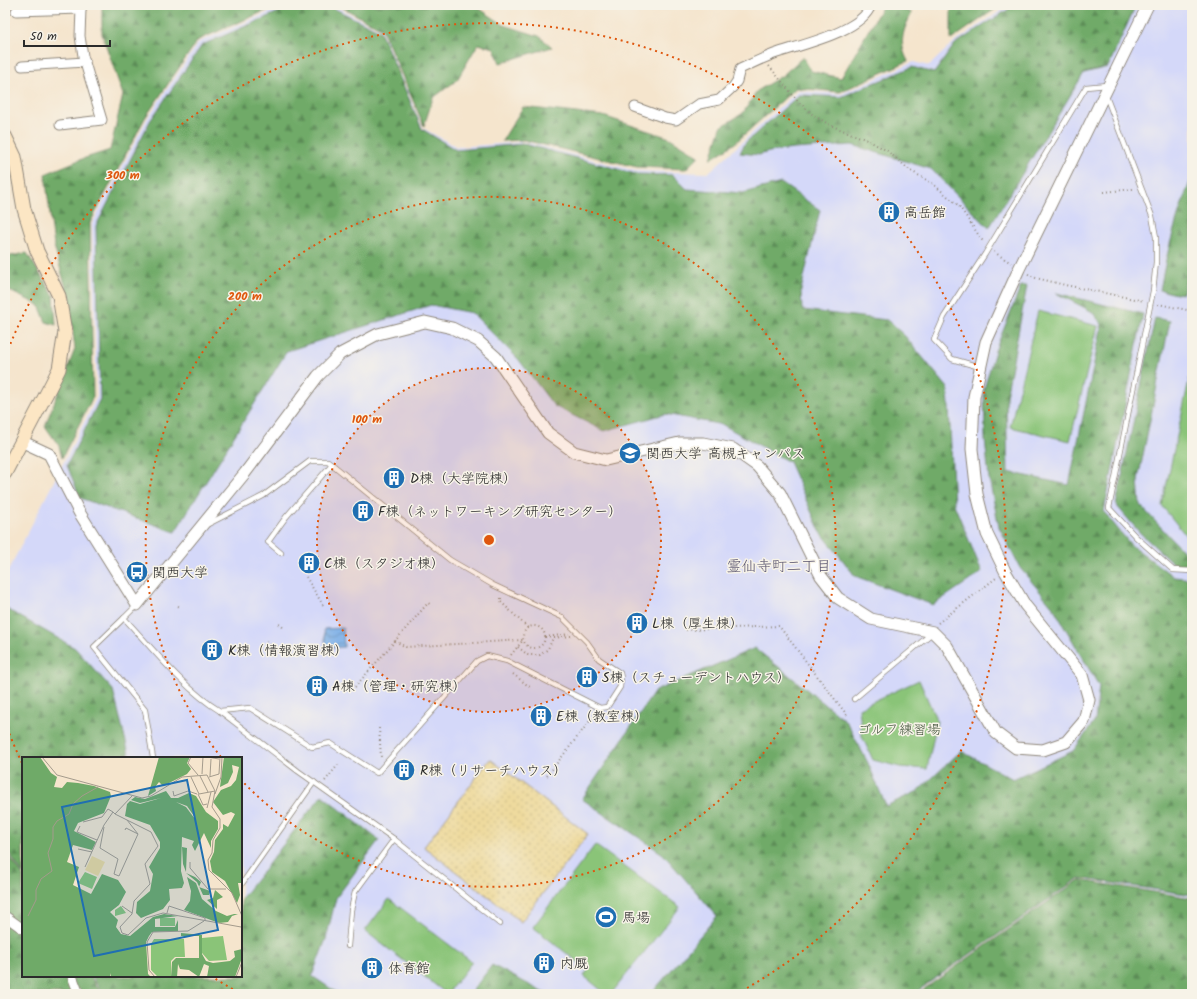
<svg xmlns="http://www.w3.org/2000/svg" width="1197" height="999" font-family="Kalam,'Klee One',sans-serif">
  <style>
    .built { fill: #d4d8f9 }
    .green { fill: #8ac478; stroke: #5a7852 }
    .forest { fill: url(#forest-firs); stroke: #4d6a4a }
    .sand { fill: url(#sand-dots); stroke: #8c8264 }
    .water { fill: url(#water-waves); stroke: #526c89 }
    .lines { fill: none; stroke-linecap: round; stroke-linejoin: round }
    .service-casing { stroke: #90887c; stroke-width: 6 }
    .minor-casing { stroke: #90887c; stroke-width: 11 }
    .tertiary-casing { stroke: #90887c; stroke-width: 13 }
    .secondary-casing { stroke: #90887c; stroke-width: 15 }
    .path { stroke: #90887c; stroke-width: 2; stroke-dasharray: 1 3; stroke-linecap: butt }
    .service { stroke: #fff; stroke-width: 4.5 }
    .minor { stroke: #fff; stroke-width: 9 }
    .tertiary { stroke: #fff; stroke-width: 11 }
    .secondary { stroke: #fce6c4; stroke-width: 13 }
    .ring { fill: none; stroke: #df570e; stroke-width: 2; stroke-dasharray: 2 4 }
    .labels { text-anchor: middle; stroke-width: 3; stroke-linejoin: round; paint-order: stroke }
    .poi-label { font-size: 14px; fill: #2b2b2b; stroke: #f7f3e8; text-anchor: start }
    .park-label { font-size: 14px; fill: #485942; stroke: #f7f3e8 }
    .neighbourhood-label { font-size: 15px; fill: #5a556f; stroke: #f7f3e8 }
    .inset-road { fill: none; stroke: #a49b8c; stroke-width: 1 }
    .view { fill: #1f6fb2; fill-opacity: 0.15; stroke: #1f6fb2; stroke-width: 2 }
    .inset-edge { fill: none; stroke: #2b2b2b; stroke-width: 2 }
    .centre { fill: #df570e; stroke: #f7f3e8; stroke-width: 2 }
    .ring-label { font-size: 12px; text-anchor: middle; font-weight: bold; fill: #df570e; stroke: #f7f3e8; stroke-width: 3; stroke-linejoin: round; paint-order: stroke }
  </style>
  <defs>
    <pattern id="forest-firs" width="22" height="20" patternUnits="userSpaceOnUse"><rect width="22" height="20" fill="#6faa68"/><path d="M5 1l3.5 6h-7zM16 11l3.5 6h-7z" fill="#5b8b56"/></pattern>
    <pattern id="sand-dots" width="8" height="8" patternUnits="userSpaceOnUse"><rect width="8" height="8" fill="#eeda9e"/><path d="M2 2h.1M6 6h.1" fill="none" stroke="#cb8" stroke-width="1.8" stroke-linecap="round"/></pattern>
    <pattern id="water-waves" width="16" height="10" patternUnits="userSpaceOnUse"><rect width="16" height="10" fill="#7aaee7"/><path d="M0 5q4-4 8 0t8 0" fill="none" stroke="#648ebb"/></pattern>
  </defs>
  <rect width="100%" height="100%" fill="#f7f3e8"/>
  <filter id="ink" filterUnits="userSpaceOnUse"><feTurbulence type="fractalNoise" baseFrequency=".025" numOctaves="2"/><feDisplacementMap in="SourceGraphic" scale="8" xChannelSelector="R" yChannelSelector="G"/><feConvolveMatrix kernelMatrix="1 2 1 2 8 2 1 2 1" color-interpolation-filters="sRGB"/></filter>
  <filter id="wash" filterUnits="userSpaceOnUse"><feTurbulence type="fractalNoise" baseFrequency=".012" numOctaves="4" result="noise"/><feDisplacementMap in="SourceGraphic" scale="16" xChannelSelector="R" yChannelSelector="G"/><feGaussianBlur stdDeviation="0.9" result="paint"/><feColorMatrix in="noise" values="0 0 0 0 0 0 0 0 0 0 0 0 0 0 0 0 0 1.4 0 .05"/><feComposite in="paint" operator="in"/></filter>
  <g filter="url(#wash)">
    <rect width="100%" height="100%" fill="#f5e5cd"/>
    <polygon class="built" points="286,5 333,5 381,30 423,128 457,147 525,142 636,171 708,173 798,91 841,94 913,62 929,66 953,43 1009,5 1192,5 1192,897 1079,879 915,994 103,994 91,976 241,976 241,758 23,758 23,875 5,848 5,577 97,397 92,224 147,119 199,42"/>
    <g class="green">
      <polygon points="1038,311 1098,326 1070,441 1010,427"/>
      <polygon points="1192,366 1192,543 1162,506"/>
      <polygon points="919,680 937,721 927,769 900,767 873,760 862,736 859,708"/>
      <polygon points="595,845 680,907 611,994 606,994 584,976 588,970 533,927"/>
      <polygon points="389,899 472,962 447,994 365,931"/>
    </g>
    <g class="forest">
      <polygon points="102,5 279,5 198,40 145,118 90,223 93,397 62,458 59,446 45,426 75,349 68,295 54,246 45,174 79,160 110,150 123,95 102,34"/>
      <polygon points="295,5 327,5 380,31 422,129 456,150 524,144 636,174 673,175 687,189 743,193 781,183 820,210 801,290 802,310 887,320 905,336 948,388 954,504 982,572 933,605 855,576 820,531 789,462 723,425 665,414 604,431 554,406 519,360 472,313 431,305 287,351 175,532 80,498 67,465 100,399 96,226 150,121 202,45"/>
      <polygon points="338,5 474,5 504,25 539,36 552,47 500,63 494,48 478,44 457,80 433,98 424,126 382,29"/>
      <path d="M883,5h11l18,8c-9,17 -14,30 -4,48l-68,31 -44,-4 -62,56 -23,15 10,-32 22,-14 14,-22 26,-16 20,-18 8,14 30,7z"/>
      <polygon points="951,5 1001,5 951,40"/>
      <polygon points="1015,5 1136,5 1108,67 1084,73 989,228 931,169 852,145 794,149 769,152 759,155 740,153 745,143 799,95 841,97 912,67 934,73 955,44"/>
      <polygon points="523,107 603,116 670,138 699,156 686,169 637,167 524,140 502,141"/>
      <path d="M1192,177v73l-9,43 -7,1 -16,-4c7,-39 17,-76 32,-113z"/>
      <polygon points="27,253 54,296 56,325 46,322 39,305 5,289 5,257"/>
      <polygon points="1021,286 1027,286 1006,397 1008,472 1069,485 1102,324 1091,311 1056,293 1143,314 1104,512 1131,545 1174,577 1192,579 1192,895 1079,878 913,994 651,994 717,916 663,854 582,799 655,691 755,648 846,721 868,763 886,806 918,791 961,751 1013,779 1073,751 1095,721 1099,686 1053,607 1020,568 999,527 989,479 985,439 984,389 995,351"/>
      <polygon points="1155,318 1170,321 1138,480 1140,505 1186,554 1192,555 1192,565 1175,565 1140,533 1116,505"/>
      <polygon points="5,608 75,648 113,690 130,758 23,758 23,874 5,847"/>
      <polygon points="322,795 379,840 336,898 326,939 312,976 339,994 104,994 92,976 241,976 241,899"/>
      <polygon points="5,850 23,876 23,976 90,976 102,994 5,994"/>
      <polygon points="1079,880 1192,898 1192,994 917,994"/>
      <polygon points="492,965 545,993 547,994 470,994"/>
    </g>
    <polygon class="sand" points="490,759 588,834 521,922 424,847"/>
    <polygon class="water" points="343,628 344,647 326,648 324,629"/>
  </g>
  <g filter="url(#ink)">
    <g class="lines">
      <g class="service-casing">
        <g id="service">
          <polyline points="1106,96 1152,216 1156,237 1156,262 1153,291 1109,508 1136,537 1173,570 1192,571"/>
          <polyline points="980,367 952,359 934,340 944,317 985,254 1086,87 1107,85"/>
          <polyline points="208,524 263,496 310,461 328,461 450,560 493,585 562,617 587,642 599,659 620,673 621,678 620,687 609,704 607,707 600,708 507,661 487,656 477,661 377,773 330,743 312,747 250,708 220,711"/>
          <polyline points="281,553 268,542 286,517 332,464"/>
          <path d="M137,605l-13,13c28,30 61,72 96,93l78,60 96,68 106,85"/>
          <polyline points="124,618 94,647 145,710 153,758"/>
          <polyline points="854,699 932,633"/>
          <polyline points="241,885 314,782"/>
          <polyline points="348,946 351,910 355,892 394,839"/>
        </g>
      </g>
      <g class="minor-casing">
        <g id="minor">
          <polyline points="16,11 81,9"/>
          <polyline points="22,66 85,62"/>
          <path d="M635,107l30,11 11,2 23,-16 20,-4 14,-13 4,-6 3,-12c11,-5 23,-11 34,-15 25,-9 88,-22 97,-49"/>
          <polyline points="60,125 102,120 83,56 80,36 81,9 83,5"/>
          <polyline points="5,916 23,929"/>
          <polyline points="72,976 79,994"/>
        </g>
      </g>
      <g class="tertiary-casing">
        <polyline id="tertiary" points="21,441 49,454 79,512 137,605 245,473 318,376 340,354 378,334 425,322 452,328 478,341 496,357 548,433 574,452 606,460 679,443 703,443 733,449 757,466 780,493 821,576 838,598 871,619 933,632 947,646 996,733 1016,748 1043,750 1066,742 1084,721 1089,700 1082,675 1025,605 1005,571 987,534 977,494 972,449 974,397 986,342 1019,269 1148,5"/>
      </g>
      <g class="secondary-casing">
        <polyline id="secondary" points="5,136 15,157 24,209 37,251 59,296 65,332 59,369 52,383 5,473"/>
      </g>
      <g class="path">
        <polyline points="769,66 797,100 813,115 832,126 865,139 886,150 911,171 932,183 959,206 984,243"/>
        <polyline points="1104,192 1133,189"/>
        <polyline points="994,252 1011,263"/>
        <polyline points="1028,274 1036,278 1065,285 1144,301"/>
        <polyline points="1158,304 1192,311"/>
        <polyline points="306,577 323,605"/>
        <polyline points="501,598 501,602 528,628"/>
        <polyline points="178,606 180,607"/>
        <polyline points="938,623 996,578"/>
        <polyline points="279,624 284,628"/>
        <circle cx="534" cy="637" r="11"/>
        <polyline points="686,630 779,626 847,715"/>
        <polyline points="545,637 569,634"/>
        <polyline points="266,641 273,647"/>
        <polyline points="395,641 406,647 523,640"/>
        <polyline points="518,647 528,655 540,655 548,649 553,638 571,636"/>
        <polyline points="248,655 249,652"/>
        <polyline points="511,655 523,640"/>
        <polyline points="513,674 531,688"/>
        <polyline points="355,687 428,603 431,605"/>
        <polyline points="379,728 381,757"/>
        <polyline points="547,776 596,713"/>
        <polyline points="325,781 338,765"/>
      </g>
      <use href="#service" class="service"/>
      <use href="#minor" class="minor"/>
      <use href="#tertiary" class="tertiary"/>
      <use href="#secondary" class="secondary"/>
    </g>
  </g>
  <circle cx="489" cy="540" r="172" fill="#df570e" fill-opacity=".12"/>
  <g class="ring">
    <circle cx="489" cy="540" r="172"/>
    <path d="M221 757A345 345 0 1 1 243 782"/>
    <path d="M238 992A517 517 0 0 1 211 976M22 763A517 517 0 0 1 6 725M6 355A517 517 0 1 1 740 992"/>
  </g>
  <defs>
    <g id="building-disc" transform="scale(1.15)"><circle r="9.5" fill="#1f6fb2" stroke="#f7f3e8"/><path d="M-4-6H4V6H1V3H-1V6H-4ZM-2.5-4.3h1.7v1.8h-1.7ZM.8-4.3h1.7v1.8H.8ZM-2.5-1h1.7V.8h-1.7ZM.8-1h1.7V.8H.8Z" fill="#fff"/></g>
    <g id="university-disc" transform="scale(1.15)"><circle r="9.5" fill="#1f6fb2" stroke="#f7f3e8"/><path d="M0-5L7-2L0 1L-7-2ZM-4 1L0 2.5L4 1V4Q0 6-4 4Z" fill="#fff"/></g>
    <g id="bus-disc" transform="scale(1.15)"><circle r="9.5" fill="#1f6fb2" stroke="#f7f3e8"/><path d="M-5-6H5V4H4V6H2V4H-2V6H-4V4H-5ZM-3.5-4V0h7V-4ZM-3.5 1.2v1.5H-2V1.2ZM2 1.2v1.5H3.5V1.2Z" fill="#fff"/></g>
    <g id="stadium-disc" transform="scale(1.15)"><circle r="9.5" fill="#1f6fb2" stroke="#f7f3e8"/><path d="M0-5a6.5 5 0 1 0 0 10a6.5 5 0 1 0 0-10ZM-3.5-1.8h7v3.6h-7Z" fill="#fff"/></g>
  </defs>
  <g fill-rule="evenodd">
    <use href="#building-disc" x="889" y="212"/>
    <use href="#university-disc" x="630" y="453"/>
    <use href="#building-disc" x="394" y="478"/>
    <use href="#building-disc" x="363" y="511"/>
    <use href="#building-disc" x="309" y="563"/>
    <use href="#bus-disc" x="137" y="572"/>
    <use href="#building-disc" x="637" y="623"/>
    <use href="#building-disc" x="212" y="650"/>
    <use href="#building-disc" x="587" y="677"/>
    <use href="#building-disc" x="317" y="686"/>
    <use href="#building-disc" x="541" y="716"/>
    <use href="#building-disc" x="404" y="770"/>
    <use href="#stadium-disc" x="606" y="917"/>
    <use href="#building-disc" x="544" y="963"/>
    <use href="#building-disc" x="372" y="968"/>
  </g>
  <g class="labels">
    <g class="poi-label">
      <text x="904" y="217">高岳館</text>
      <text x="646" y="458">関西大学 高槻キャンパス</text>
      <text x="410" y="483">D棟（大学院棟）</text>
      <text x="378" y="516">F棟（ネットワーキング研究センター）</text>
      <text x="324" y="568">C棟（スタジオ棟）</text>
      <text x="152" y="577">関西大学</text>
      <text x="652" y="628">L棟（厚生棟）</text>
      <text x="228" y="655">K棟（情報演習棟）</text>
      <text x="602" y="682">S棟（スチューデントハウス）</text>
      <text x="332" y="691">A棟（管理・研究棟）</text>
      <text x="556" y="721">E棟（教室棟）</text>
      <text x="420" y="775">R棟（リサーチハウス）</text>
      <text x="622" y="922">馬場</text>
      <text x="560" y="968">内厩</text>
      <text x="388" y="973">体育館</text>
    </g>
    <g class="park-label">
      <text x="899" y="734">ゴルフ練習場</text>
    </g>
    <g class="neighbourhood-label">
      <text x="779" y="571">霊仙寺町二丁目</text>
    </g>
  </g>
  <g transform="translate(22 757)">
    <rect width="220" height="220" fill="#f5e5cd"/>
    <path d="M63,115l12,5 -5,12 -14,-6zM99,149l5,7 -11,3v-6zM138,161h15v8h-15zM201,179l4,24 -18,1 -7,-8v-15zM132,182h30l1,18h-10l-4,4v16h-13l-7,-7v-26z" fill="#8ac478"/>
    <path d="M0,0h18l11,16 6,4 -3,10 8,1 5,-6 11,1 16,3 16,6 1,4 -7,17 -26,10 -4,8 22,11 -4,8 -19,-5 -6,17 12,5 -6,18 18,9 11,-20 16,6 8,12 -7,13 -9,7 8,8 -2,7 5,7 9,2 23,-19 11,-3 14,2 -23,3v8h20l3,-7v11l-26,1 -3,4 -3,6 2,32 3,3h-40l-1,-4v4h-88zM137,0h31l-3,6 4,6 -4,5 -24,12 -4,-4 -4,5 1,4 -8,5zM202,0h18v126h-4l2,12 -3,8 -12,-22 -13,-9 -2,-11 4,-9 1,-12 8,-11v-5l5,3 7,-13 -4,-2 -8,3 -10,-13 8,-12 10,-4 5,-6 3,-13 -7,-2 1,7 -5,11 -8,4zM144,34l5,7h7l11,-5 7,3 10,16 12,9v8l-7,12v7l-7,-15 -9,18 -3,-6 2,-4 -12,-4 -1,34 3,12 -2,5 -13,1 1,11 -7,9 -22,9 -5,-5 1,-11 13,-11 3,-17 -4,-7 11,-19v-6l-10,-17 -25,-9 2,-12 3,-3 10,3 21,-6 15,4 10,5 9,12v5l1,-5 -9,-13 -11,-4 -15,-4 -21,5 -9,-3 4,-3 10,2zM160,90l5,1 -1,24 -3,-8zM164,116l9,4 6,5 -2,5 11,4 -1,4h-6l-6,-13zM165,120l9,6 6,16 14,12 11,5 7,-2h4l-6,2 -4,6 -9,1 -35,-13 6,-9 1,-10zM193,133l8,7 -6,3v9l-10,-9 6,-2zM159,176l21,2v19l4,7 7,2 17,-2 5,-4 -1,-6 8,-2v9l-7,19h-28l2,-11 -5,-2 -5,13 -10,-7 -9,-1 -2,-5 -1,13h-6l1,-15 4,-4h23v-22h-18z" fill="#6faa68"/>
    <path d="M70,99l13,6 -7,14 -13,-6z" fill="#eeda9e"/>
    <path class="inset-road" d="M20,0l15,18 85,23 9,-2 31,-19 25,-2 8,16 -3,16 8,12v9l-7,12 -1,13 -4,7 1,10 23,23 10,23M169,0l-3,6 10,12M185,0l12,2M180,17l1,-17M178,19l8,16M188,19l1,-17M169,20l8,17 16,-3M187,20l10,-3 1,-17M151,34l1,5 14,-5 9,3M176,37l5,11 4,-1M193,37l6,-17 1,-20M110,39l-17,18 36,18 7,14 -13,18 5,20 -16,17 -2,13 -12,13 2,6 6,2 18,-17 17,-5 78,14M185,51l4,-16M61,65l19,-5 6,-8 5,3M58,69l-3,6 20,8M82,70l-4,21 18,11 -4,15 5,2 19,-42 -11,-14M103,73l1,-2 12,6M56,92l14,3M168,105v6l18,21h18M63,110l19,-42 9,-13 2,2M100,149l10,7M145,156l2,-7 36,12v3M6,159l8,-16v-10l5,-11 11,-8 -4,-18 5,-14v-12l4,-6 12,-7 4,-10 9,-8 16,-9M133,220l-6,-7 -2,-28 6,-10 35,-1 16,-10M214,220l6,-15"/>
    <path class="view" d="M165,23l31,150 -124,26 -32,-149z"/>
    <rect width="220" height="220" class="inset-edge"/>
  </g>
  <circle cx="489" cy="540" r="6" class="centre"/>
  <g class="ring-label">
    <text x="123" y="179">300 m</text>
    <text x="245" y="300">200 m</text>
    <text x="367" y="423">100 m</text>
  </g>
  <rect width="1197" height="999" fill="none" stroke="#f7f3e8" stroke-width="20"/>
  <path d="M24 40v6h86v-6" fill="none" stroke="#2b2b2b" stroke-width="2"/>
  <text x="30" y="40" font-size="12" fill="#2b2b2b" stroke="#f7f3e8" stroke-width="3" paint-order="stroke">50 m</text>
</svg>
